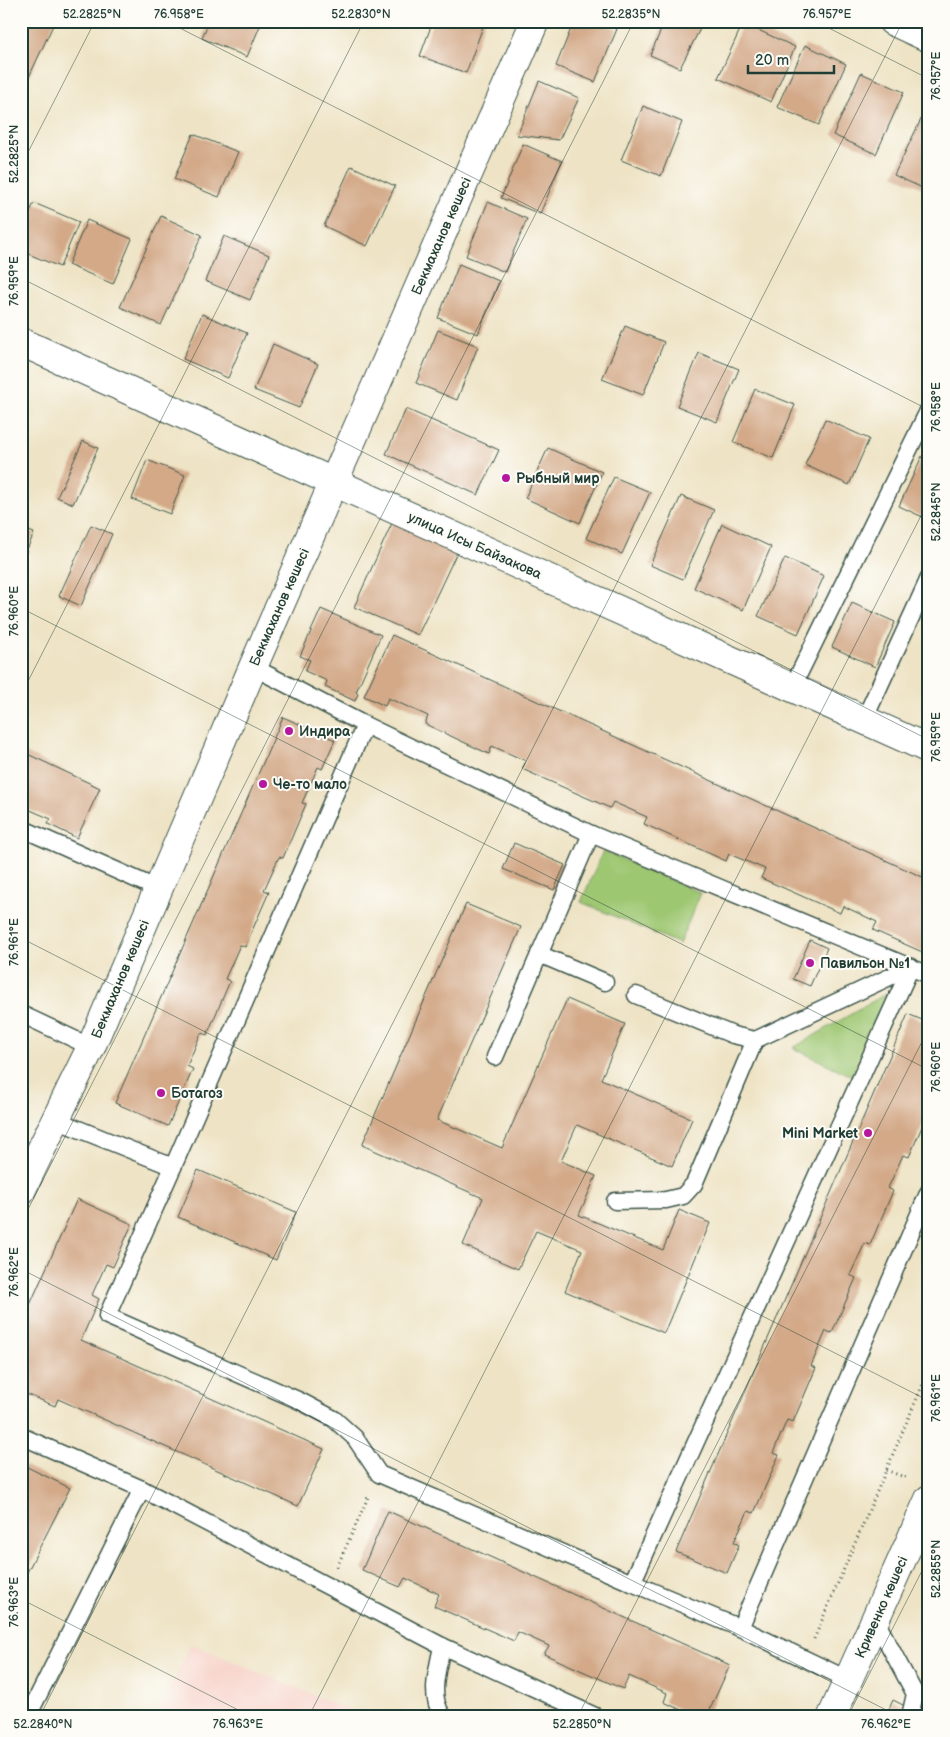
<svg xmlns="http://www.w3.org/2000/svg" width="950" height="1737" font-family="'Balsamiq Sans',sans-serif">
  <style>
    .built { fill: #f7d1c8 }
    .green { fill: #9ec772; stroke: #5e8253 }
    .building { fill: #d3a988 }
    .lines { fill: none; stroke-linecap: round; stroke-linejoin: round }
    .lane-casing { stroke: #3e564a; stroke-width: 19 }
    .street-casing { stroke: #3e564a; stroke-width: 30 }
    .secondary-casing { stroke: #3e564a; stroke-width: 30 }
    .path { stroke: #3e564a; stroke-width: 3; stroke-dasharray: 1 4; stroke-linecap: butt }
    .lane { stroke: #fff; stroke-width: 16 }
    .street { stroke: #fff; stroke-width: 28 }
    .secondary { stroke: #fff; stroke-width: 28 }
    .ticks { fill: none; stroke: #1f3d34; stroke-width: 1; stroke-opacity: 0.45 }
    .poi-dot { fill: #b5179e; stroke: #fdfcf7; stroke-width: 2 }
    .labels { text-anchor: middle; stroke-width: 4; stroke-linejoin: round; paint-order: stroke }
    .street-label { font-size: 14px; fill: #1f3d34; stroke: #fdfcf7 }
    .poi-label { font-size: 14px; font-weight: bold; fill: #1f3d34; stroke: #fdfcf7; text-anchor: start }
    .neatline { fill: none; stroke: #1f3d34; stroke-width: 2 }
    .ticks-label { font-size: 12px; text-anchor: middle; fill: #1f3d34 }
  </style>
  <rect width="100%" height="100%" fill="#fdfcf7"/>
  <filter id="ink" filterUnits="userSpaceOnUse"><feTurbulence type="fractalNoise" baseFrequency=".02" numOctaves="2"/><feDisplacementMap in="SourceGraphic" scale="10" xChannelSelector="R" yChannelSelector="G"/><feConvolveMatrix kernelMatrix="1 2 1 2 8 2 1 2 1" color-interpolation-filters="sRGB"/></filter>
  <filter id="wash" filterUnits="userSpaceOnUse"><feTurbulence type="fractalNoise" baseFrequency=".0096" numOctaves="4" result="noise"/><feDisplacementMap in="SourceGraphic" scale="20" xChannelSelector="R" yChannelSelector="G"/><feGaussianBlur stdDeviation="1.12" result="paint"/><feColorMatrix in="noise" values="0 0 0 0 0 0 0 0 0 0 0 0 0 0 0 0 0 1.4 0 .05"/><feComposite in="paint" operator="in"/></filter>
  <g filter="url(#wash)">
    <rect width="100%" height="100%" fill="#eee3c5"/>
    <polygon class="built" points="191,1644 364,1716 158,1716"/>
    <g class="green">
      <polygon points="603,851 701,893 679,944 581,902"/>
      <polygon points="892,990 852,1076 793,1048"/>
    </g>
    <g id="blocks">
      <g class="building">
        <polygon points="21,21 55,21 21,94"/>
        <polygon points="209,21 262,21 247,57 202,38"/>
        <polygon points="433,21 485,21 466,73 420,56"/>
        <polygon points="574,21 598,21 617,29 595,82 556,66"/>
        <polygon points="665,21 704,21 680,68 650,55"/>
        <polygon points="743,23 795,47 771,102 718,78"/>
        <polygon points="805,45 846,64 819,125 777,107"/>
        <polygon points="861,73 904,92 876,154 833,135"/>
        <polygon points="539,81 579,98 559,140 517,135"/>
        <polygon points="929,103 929,191 894,175"/>
        <polygon points="643,106 682,122 661,176 621,160"/>
        <polygon points="193,134 238,152 219,197 174,179"/>
        <polygon points="523,144 562,161 540,214 501,198"/>
        <polygon points="351,166 395,186 367,246 324,226"/>
        <polygon points="488,202 527,219 505,272 466,256"/>
        <polygon points="34,203 79,222 60,267 21,251 21,232"/>
        <polygon points="161,216 202,235 161,325 120,307"/>
        <polygon points="87,220 132,239 113,284 68,265"/>
        <polygon points="224,236 269,255 250,300 205,281"/>
        <polygon points="459,264 499,281 478,334 438,318"/>
        <polygon points="202,314 247,333 228,378 183,359"/>
        <polygon points="625,326 664,342 643,395 602,379"/>
        <polygon points="438,330 478,346 457,400 416,383"/>
        <polygon points="273,344 318,364 299,408 254,390"/>
        <polygon points="699,353 739,369 717,422 677,406"/>
        <polygon points="755,389 795,405 773,458 733,442"/>
        <polygon points="406,409 499,450 478,495 386,454"/>
        <polygon points="825,419 869,439 849,485 805,465"/>
        <polygon points="83,441 98,448 73,504 57,497"/>
        <polygon points="548,448 602,472 580,523 525,498"/>
        <polygon points="922,456 929,460 929,520 899,506"/>
        <polygon points="147,460 185,475 170,514 132,499"/>
        <polygon points="614,477 650,492 622,554 586,538"/>
        <polygon points="681,496 714,510 683,579 650,565"/>
        <polygon points="393,521 458,550 418,635 354,607"/>
        <polygon points="722,524 771,547 743,610 694,588"/>
        <polygon points="91,525 112,534 81,606 59,596"/>
        <polygon points="21,528 34,533 21,564"/>
        <polygon points="785,558 824,576 798,634 758,616"/>
        <polygon points="852,603 895,622 875,667 832,647"/>
        <polygon points="321,609 381,635 356,692 358,694 355,701 325,687 327,681 305,671 310,660 300,656"/>
        <polygon points="392,635 929,880 929,955 873,930 877,922 843,906 840,913 761,878 765,869 729,854 726,861 644,824 647,817 613,802 610,808 522,769 526,761 492,746 489,754 425,724 428,716 388,698 385,706 364,696"/>
        <polygon points="283,717 335,740 322,769 318,767 302,803 306,804 283,858 279,857 264,890 269,892 245,947 240,945 225,979 230,981 207,1035 201,1033 187,1066 193,1069 168,1126 115,1103"/>
        <polygon points="21,751 100,788 77,838 48,824 51,819 21,806"/>
        <polygon points="514,843 565,865 554,890 503,869"/>
        <polygon points="466,904 521,927 437,1120 502,1148 567,999 625,1024 601,1079 692,1119 672,1166 577,1125 561,1161 596,1176 579,1215 663,1250 679,1210 710,1223 664,1333 565,1291 582,1250 536,1231 518,1269 463,1245 483,1198 362,1145"/>
        <polygon points="810,940 827,948 810,986 793,979"/>
        <polygon points="908,1014 929,1023 929,1110 909,1157 903,1155 888,1188 893,1191 870,1245 865,1243 850,1275 856,1278 832,1333 826,1331 811,1366 816,1368 793,1422 787,1420 773,1453 779,1455 754,1513 748,1511 734,1542 739,1545 727,1573 676,1552"/>
        <polygon points="198,1170 296,1212 276,1260 178,1217"/>
        <polygon points="77,1199 132,1224 113,1267 106,1264 92,1295 99,1299 81,1340 324,1449 298,1506 58,1399 55,1406 24,1393 27,1386 21,1383 21,1334 29,1317 25,1316"/>
        <polygon points="21,1464 70,1488 21,1584"/>
        <polygon points="388,1511 730,1665 707,1716 694,1716 664,1702 667,1693 629,1676 623,1689 544,1654 549,1646 518,1632 514,1641 434,1606 439,1594 405,1578 400,1587 362,1570"/>
        <polygon points="893,1700 925,1716 886,1716"/>
      </g>
    </g>
  </g>
  <g filter="url(#ink)">
    <use href="#blocks" fill-opacity="0" stroke="#3e564a" stroke-width="1"/>
    <g class="lines">
      <g class="lane-casing">
        <g id="lane">
          <polyline points="253,667 365,725 591,834 929,975"/>
          <polyline points="792,688 929,409"/>
          <polyline points="864,720 929,578"/>
          <polyline points="21,828 158,889"/>
          <polyline points="539,954 605,982"/>
          <polyline points="636,995 733,1035 755,1040 911,967"/>
          <polyline points="21,1014 91,1047"/>
          <polyline points="495,1057 591,834"/>
          <polyline points="56,1120 173,1167 365,725"/>
          <polyline points="173,1167 107,1316 300,1401 334,1419 355,1438 379,1474 632,1583"/>
          <polyline points="615,1201 666,1200 683,1196 694,1184 755,1040"/>
          <polyline points="21,1436 142,1489 442,1646 595,1716"/>
          <polyline points="875,1619 915,1694 910,1716"/>
          <polyline points="740,1628 929,1191"/>
          <path d="M442,1646c-4,23 -14,50 1,70"/>
          <polyline points="849,1680 740,1628 632,1583 911,967"/>
          <polyline points="28,1716 142,1489"/>
        </g>
      </g>
      <g class="street-casing">
        <g id="street">
          <polyline points="892,21 929,38"/>
          <polyline points="21,1191 91,1047 253,667 535,21"/>
        </g>
      </g>
      <g class="secondary-casing">
        <g id="secondary">
          <polyline points="21,342 929,749"/>
          <polyline points="832,1716 929,1499"/>
        </g>
      </g>
      <g class="path">
        <polyline points="886,1470 909,1479"/>
        <polyline points="337,1567 369,1495"/>
        <polyline points="814,1639 929,1370"/>
      </g>
      <use href="#lane" class="lane"/>
      <use href="#street" class="street"/>
      <use href="#secondary" class="secondary"/>
    </g>
  </g>
  <path class="ticks" d="M166,21l763,389M815,21l114,58M21,166l74,-145M21,278l908,462M21,608l908,462M21,695l343,-674M21,938l908,463M21,1223l613,-1202M21,1269l877,447M21,1599l229,117M40,1716l863,-1695M309,1716l620,-1216M578,1716l351,-688M848,1716l81,-159"/>
  <g class="poi-dot">
    <circle cx="506" cy="478" r="5"/>
    <circle cx="289" cy="731" r="5"/>
    <circle cx="263" cy="784" r="5"/>
    <circle cx="810" cy="963" r="5"/>
    <circle cx="161" cy="1093" r="5"/>
    <circle cx="868" cy="1133" r="5"/>
  </g>
  <g class="labels">
    <g class="street-label">
      <text transform="translate(441 236) rotate(-66)" y="5">Бекмаханов көшесі</text>
      <text transform="translate(475 545) rotate(24)" y="5">улица Исы Байзакова</text>
      <text transform="translate(279 607) rotate(-66)" y="5">Бекмаханов көшесі</text>
      <text transform="translate(120 979) rotate(-67)" y="5">Бекмаханов көшесі</text>
      <text transform="translate(881 1607) rotate(-66)" y="5">Кривенко көшесі</text>
    </g>
    <g class="poi-label">
      <text x="516" y="483">Рыбный мир</text>
      <text x="299" y="736">Индира</text>
      <text x="273" y="789">Че-то мало</text>
      <text x="820" y="968">Павильон №1</text>
      <text x="171" y="1098">Ботагоз</text>
      <text x="858" y="1138" text-anchor="end">Mini Market</text>
    </g>
  </g>
  <rect width="950" height="1737" fill="none" stroke="#fdfcf7" stroke-width="55"/>
  <path d="M748 65v8h86v-8" fill="none" stroke="#1f3d34" stroke-width="2.5"/>
  <text x="755" y="65" font-size="15" fill="#1f3d34" stroke="#fdfcf7" stroke-width="4" paint-order="stroke">20 m</text>
  <rect x="28" y="28" width="894" height="1682" class="neatline"/>
  <g class="ticks-label">
    <text x="92" y="18">52.2825°N</text>
    <text x="179" y="18">76.958°E</text>
    <text x="361" y="18">52.2830°N</text>
    <text x="631" y="18">52.2835°N</text>
    <text x="827" y="18">76.957°E</text>
    <text transform="translate(936 76) rotate(-90)" y="4">76.957°E</text>
    <text transform="translate(14 154) rotate(-90)" y="4">52.2825°N</text>
    <text transform="translate(14 281) rotate(-90)" y="4">76.959°E</text>
    <text transform="translate(936 407) rotate(-90)" y="4">76.958°E</text>
    <text transform="translate(936 512) rotate(-90)" y="4">52.2845°N</text>
    <text transform="translate(14 611) rotate(-90)" y="4">76.960°E</text>
    <text transform="translate(936 737) rotate(-90)" y="4">76.959°E</text>
    <text transform="translate(14 942) rotate(-90)" y="4">76.961°E</text>
    <text transform="translate(936 1067) rotate(-90)" y="4">76.960°E</text>
    <text transform="translate(14 1272) rotate(-90)" y="4">76.962°E</text>
    <text transform="translate(936 1398) rotate(-90)" y="4">76.961°E</text>
    <text transform="translate(936 1569) rotate(-90)" y="4">52.2855°N</text>
    <text transform="translate(14 1602) rotate(-90)" y="4">76.963°E</text>
    <text x="43" y="1728">52.2840°N</text>
    <text x="238" y="1728">76.963°E</text>
    <text x="582" y="1728">52.2850°N</text>
    <text x="886" y="1728">76.962°E</text>
  </g>
</svg>
